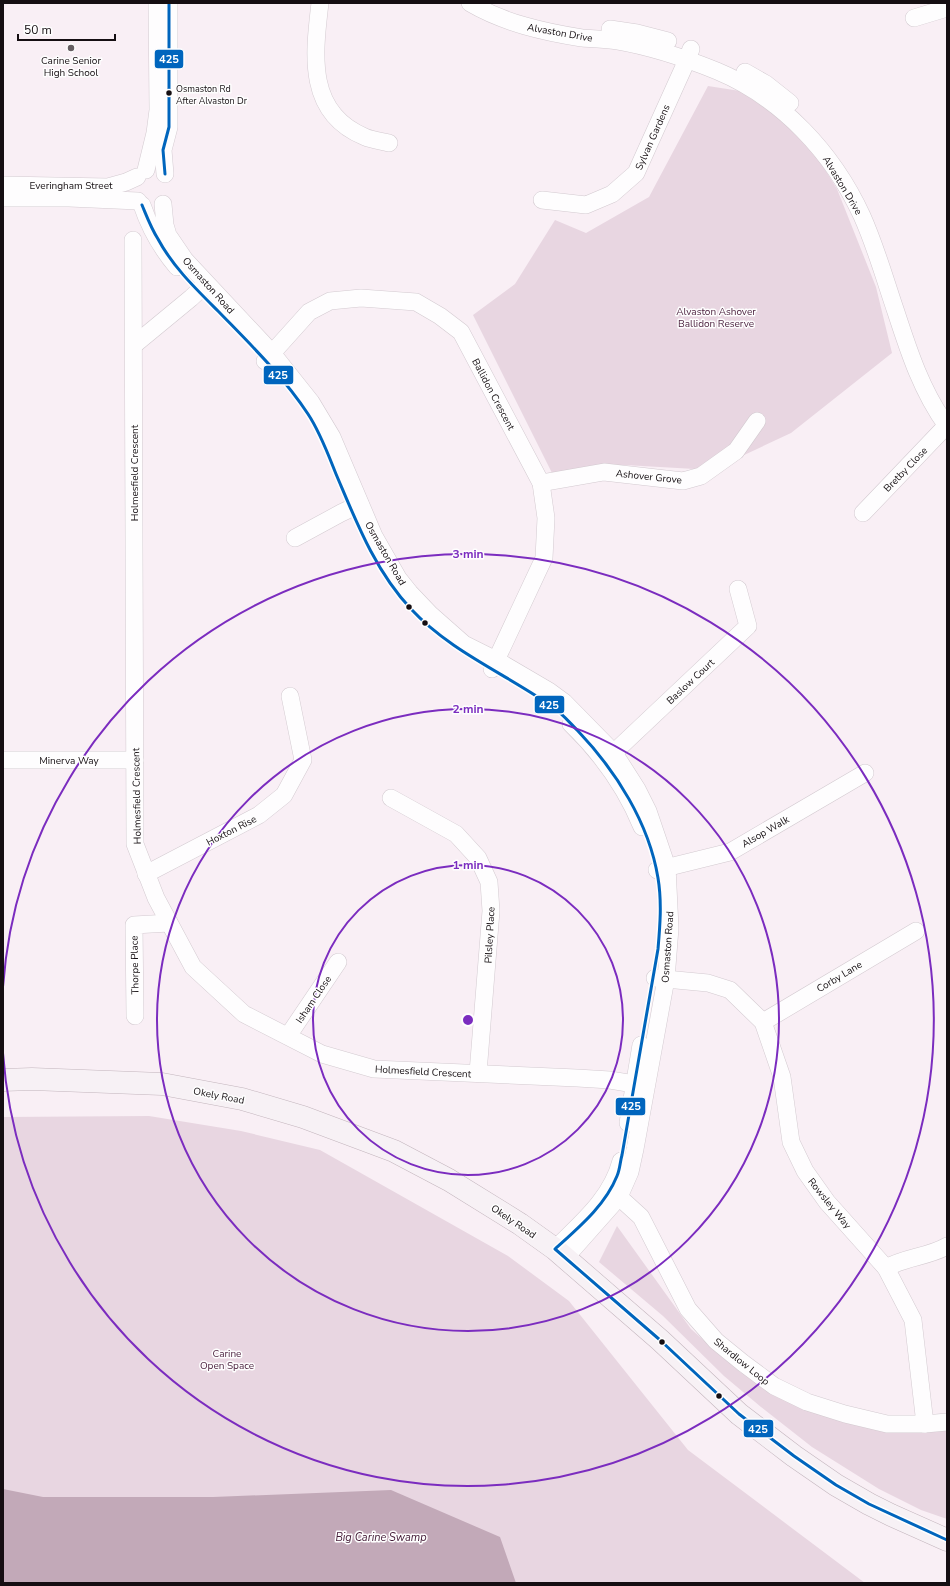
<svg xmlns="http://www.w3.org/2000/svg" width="950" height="1586" font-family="'Nunito Sans',sans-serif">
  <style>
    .green { fill: #e8d6e1 }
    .water { fill: #c2a9b8 }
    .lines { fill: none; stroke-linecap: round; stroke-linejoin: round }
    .minor-casing { stroke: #d3cad0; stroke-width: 18 }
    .major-casing { stroke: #c3b5bd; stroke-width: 23 }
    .minor { stroke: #fefdfe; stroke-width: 17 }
    .major { stroke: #f7f1f5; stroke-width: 22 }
    .bus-1-casing { stroke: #fefefe; stroke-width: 6 }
    .bus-1 { stroke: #0065bd; stroke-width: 3 }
    .ring { fill: none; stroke: #7b2cbf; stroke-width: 2 }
    .poi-dot { fill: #655d61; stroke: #fefefe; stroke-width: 1.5 }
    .bus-dot { fill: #150e12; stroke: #fefefe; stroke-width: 1.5 }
    .labels { text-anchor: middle; stroke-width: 3; stroke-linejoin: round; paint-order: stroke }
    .bus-label { font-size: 9px; fill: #150e12; stroke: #fefefe; text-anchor: start }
    .street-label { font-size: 10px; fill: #150e12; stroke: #fefefe }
    .poi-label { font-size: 10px; fill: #150e12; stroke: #fefefe }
    .park-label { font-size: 10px; fill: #4e2441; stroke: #fefefe }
    .water-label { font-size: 11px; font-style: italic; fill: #411834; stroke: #fefefe }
    .centre { fill: #7b2cbf; stroke: #fefefe; stroke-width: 2 }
    .ring-label { font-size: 12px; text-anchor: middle; font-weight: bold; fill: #7b2cbf; stroke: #fefefe; stroke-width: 3; stroke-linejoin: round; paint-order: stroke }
    .line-badge { stroke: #fefefe; stroke-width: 1.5 }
    .badge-label { font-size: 11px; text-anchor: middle; font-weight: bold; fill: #fff }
  </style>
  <rect width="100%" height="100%" fill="#f9eff5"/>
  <g class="green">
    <polygon points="708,86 740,91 803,134 837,189 876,287 892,353 791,433 712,470 625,465 552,473 473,315 515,284 555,220 586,233 649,197"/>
    <polygon points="149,1116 241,1131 320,1150 508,1256 569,1301 688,1450 865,1583 3,1583 3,1117"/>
    <polygon points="617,1226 691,1329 740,1372 837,1420 947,1428 947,1519 921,1510 879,1489 812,1447 761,1407 724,1376 663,1316 599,1262"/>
  </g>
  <polygon class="water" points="3,1489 43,1497 213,1497 391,1490 500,1537 516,1583 3,1583"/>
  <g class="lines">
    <g class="minor-casing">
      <g id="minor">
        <path d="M320,3c-6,51 -14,110 45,134 7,3 16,4 24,6"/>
        <path d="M470,3c34,20 74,29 112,35 12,1 24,1 35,3 35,6 68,17 100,30 65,27 116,82 145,145 14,31 23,64 34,96 13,40 26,80 51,114"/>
        <polyline points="914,18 947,8"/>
        <polyline points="610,29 637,33 668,41"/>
        <polyline points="745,72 766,84 790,103"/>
        <polyline points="146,170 155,133 158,110 157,3"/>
        <polyline points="165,174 163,150 169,127 169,3"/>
        <polyline points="3,185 108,187 126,182 137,177"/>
        <polyline points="3,198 69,198 138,201"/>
        <polyline points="542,200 586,205 612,194 636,173 687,60 691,49"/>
        <polyline points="163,204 165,225 168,235 185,260 272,353 311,402 332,437 374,536 398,578 410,593 430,614 464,644 496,660 549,691 564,702 614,753 637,789 648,811 667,867 670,928 666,979 635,1149 630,1172 619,1197 565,1258"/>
        <path d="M142,205c8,24 19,43 35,62"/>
        <polyline points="133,240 135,844 156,898 193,967 244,1014 322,1054 374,1069 577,1078 610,1080 646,1086"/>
        <polyline points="134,345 191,298 206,284"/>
        <polyline points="265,361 309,312 330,301 361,298 416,302 440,316 461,332 541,483 546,518 544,558 492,669"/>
        <polyline points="541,483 604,472 683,481 701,476 736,451 757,421"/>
        <polyline points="863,513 947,425"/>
        <polyline points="295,538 341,513 360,504"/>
        <path d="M571,724c30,29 55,64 71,103"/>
        <polyline points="3,760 135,760"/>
        <polyline points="606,760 748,626 738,589"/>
        <polyline points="391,798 456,834 478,858 489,882 491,911 478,1073"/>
        <polyline points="657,870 730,852 865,773"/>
        <polyline points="146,874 259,815 284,795 303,760 290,696"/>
        <polyline points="655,978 708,983 730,990 763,1022 782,1077 791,1142 805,1171 827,1202 886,1268 913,1320 925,1424"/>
        <polyline points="135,1016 134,925 169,923"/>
        <polyline points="763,1022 916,931"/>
        <polyline points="288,1036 338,962"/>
        <polyline points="628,1123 641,1045"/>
        <polyline points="610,1192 619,1197 641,1217 688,1309 716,1341 743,1363 774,1386 807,1402 845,1414 887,1424 925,1424 947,1422"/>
        <path d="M555,1249c26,-26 56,-50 66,-88"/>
        <path d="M886,1268c19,-11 42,-11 61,-22"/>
      </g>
    </g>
    <g class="major-casing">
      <polyline id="major" points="3,1080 32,1079 162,1084 242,1099 303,1117 394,1151 449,1180 520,1224 555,1249 660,1340 739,1414 794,1456 836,1485 869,1504 891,1515 947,1540"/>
    </g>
    <use href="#minor" class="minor"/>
    <use href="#major" class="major"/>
    <g class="bus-1-casing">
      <g id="bus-1">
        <polyline points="165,174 163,150 169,127 169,3"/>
        <path d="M142,205c5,12 9,23 16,34 15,28 38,50 60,72 32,33 65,65 90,103 12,18 20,40 28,60 20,47 39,97 75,135 39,42 93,64 139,96 11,7 19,17 28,26 38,40 71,92 80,147 4,24 2,48 0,71l-36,206c-2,7 -2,14 -5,21 -12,30 -39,52 -62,73l105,91 79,74 55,42 42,29 33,19 78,36"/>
      </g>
    </g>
    <use href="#bus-1" class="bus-1"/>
  </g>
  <g class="ring">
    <circle cx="468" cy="1020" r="155"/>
    <circle cx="468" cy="1020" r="311"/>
    <path d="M3 987A466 466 0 1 1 3 1053"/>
  </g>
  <circle class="poi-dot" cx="71" cy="48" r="4"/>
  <g class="bus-dot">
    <circle cx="169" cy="93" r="3.5"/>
    <circle cx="409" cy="607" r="3.5"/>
    <circle cx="425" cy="623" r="3.5"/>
    <circle cx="662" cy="1342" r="3.5"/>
    <circle cx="719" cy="1396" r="3.5"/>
  </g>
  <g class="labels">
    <g class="bus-label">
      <text x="176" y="92">Osmaston Rd<tspan x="176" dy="12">After Alvaston Dr</tspan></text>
    </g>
    <g class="street-label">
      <text transform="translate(560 32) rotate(10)" y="4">Alvaston Drive</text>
      <text transform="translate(652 137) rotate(-66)" y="4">Sylvan Gardens</text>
      <text x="71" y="189">Everingham Street</text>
      <text transform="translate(843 185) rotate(59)" y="4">Alvaston Drive</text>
      <text transform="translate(209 285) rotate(48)" y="4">Osmaston Road</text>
      <text transform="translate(494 394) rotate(62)" y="4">Ballidon Crescent</text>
      <text transform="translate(905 469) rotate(-46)" y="4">Bretby Close</text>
      <text transform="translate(134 473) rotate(-90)" y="4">Holmesfield Crescent</text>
      <text transform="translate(649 476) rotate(6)" y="4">Ashover Grove</text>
      <text transform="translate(386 553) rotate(60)" y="4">Osmaston Road</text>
      <text transform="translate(690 681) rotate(-43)" y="4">Baslow Court</text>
      <text x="69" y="764">Minerva Way</text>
      <text transform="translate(136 796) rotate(-91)" y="4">Holmesfield Crescent</text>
      <text transform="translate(231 830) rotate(-27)" y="4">Hoxton Rise</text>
      <text transform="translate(765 831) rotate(-30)" y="4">Alsop Walk</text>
      <text transform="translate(489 935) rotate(-87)" y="4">Pilsley Place</text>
      <text transform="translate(667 947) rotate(-86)" y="4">Osmaston Road</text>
      <text transform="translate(134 965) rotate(-91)" y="4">Thorpe Place</text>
      <text transform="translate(839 976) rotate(-31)" y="4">Corby Lane</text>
      <text transform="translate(313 999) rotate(-56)" y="4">Isham Close</text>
      <text transform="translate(423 1071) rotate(3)" y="4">Holmesfield Crescent</text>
      <text transform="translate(219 1095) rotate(11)" y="4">Okely Road</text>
      <text transform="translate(830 1203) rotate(51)" y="4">Rowsley Way</text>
      <text transform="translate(514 1221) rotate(34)" y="4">Okely Road</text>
      <text transform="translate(742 1361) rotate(39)" y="4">Shardlow Loop</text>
    </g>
    <g class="poi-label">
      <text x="71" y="64">Carine Senior<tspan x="71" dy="12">High School</tspan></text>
    </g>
    <g class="park-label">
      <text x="716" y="315">Alvaston Ashover<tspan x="716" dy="12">Ballidon Reserve</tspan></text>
      <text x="227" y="1357">Carine<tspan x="227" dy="12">Open Space</tspan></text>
    </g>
    <g class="water-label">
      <text x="381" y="1541">Big Carine Swamp</text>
    </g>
  </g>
  <circle cx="468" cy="1020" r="6" class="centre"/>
  <g class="ring-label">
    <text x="468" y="558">3 min</text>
    <text x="468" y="713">2 min</text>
    <text x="468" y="869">1 min</text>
  </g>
  <g class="line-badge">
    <rect x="154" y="49" width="30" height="20" rx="4" fill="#0065bd"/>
    <rect x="263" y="365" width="31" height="20" rx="4" fill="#0065bd"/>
    <rect x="534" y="695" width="31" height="19" rx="4" fill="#0065bd"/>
    <rect x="615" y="1097" width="31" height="19" rx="4" fill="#0065bd"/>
    <rect x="743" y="1419" width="31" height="19" rx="4" fill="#0065bd"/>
  </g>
  <g class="badge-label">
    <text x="169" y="63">425</text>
    <text x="278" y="379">425</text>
    <text x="549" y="709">425</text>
    <text x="631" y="1110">425</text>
    <text x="758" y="1433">425</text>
  </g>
  <rect width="950" height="1586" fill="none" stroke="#150e12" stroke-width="8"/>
  <path d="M18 34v6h97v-6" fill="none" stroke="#150e12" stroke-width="2"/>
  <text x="24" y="34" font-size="12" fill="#150e12" stroke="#fefefe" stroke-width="3" paint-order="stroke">50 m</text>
</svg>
